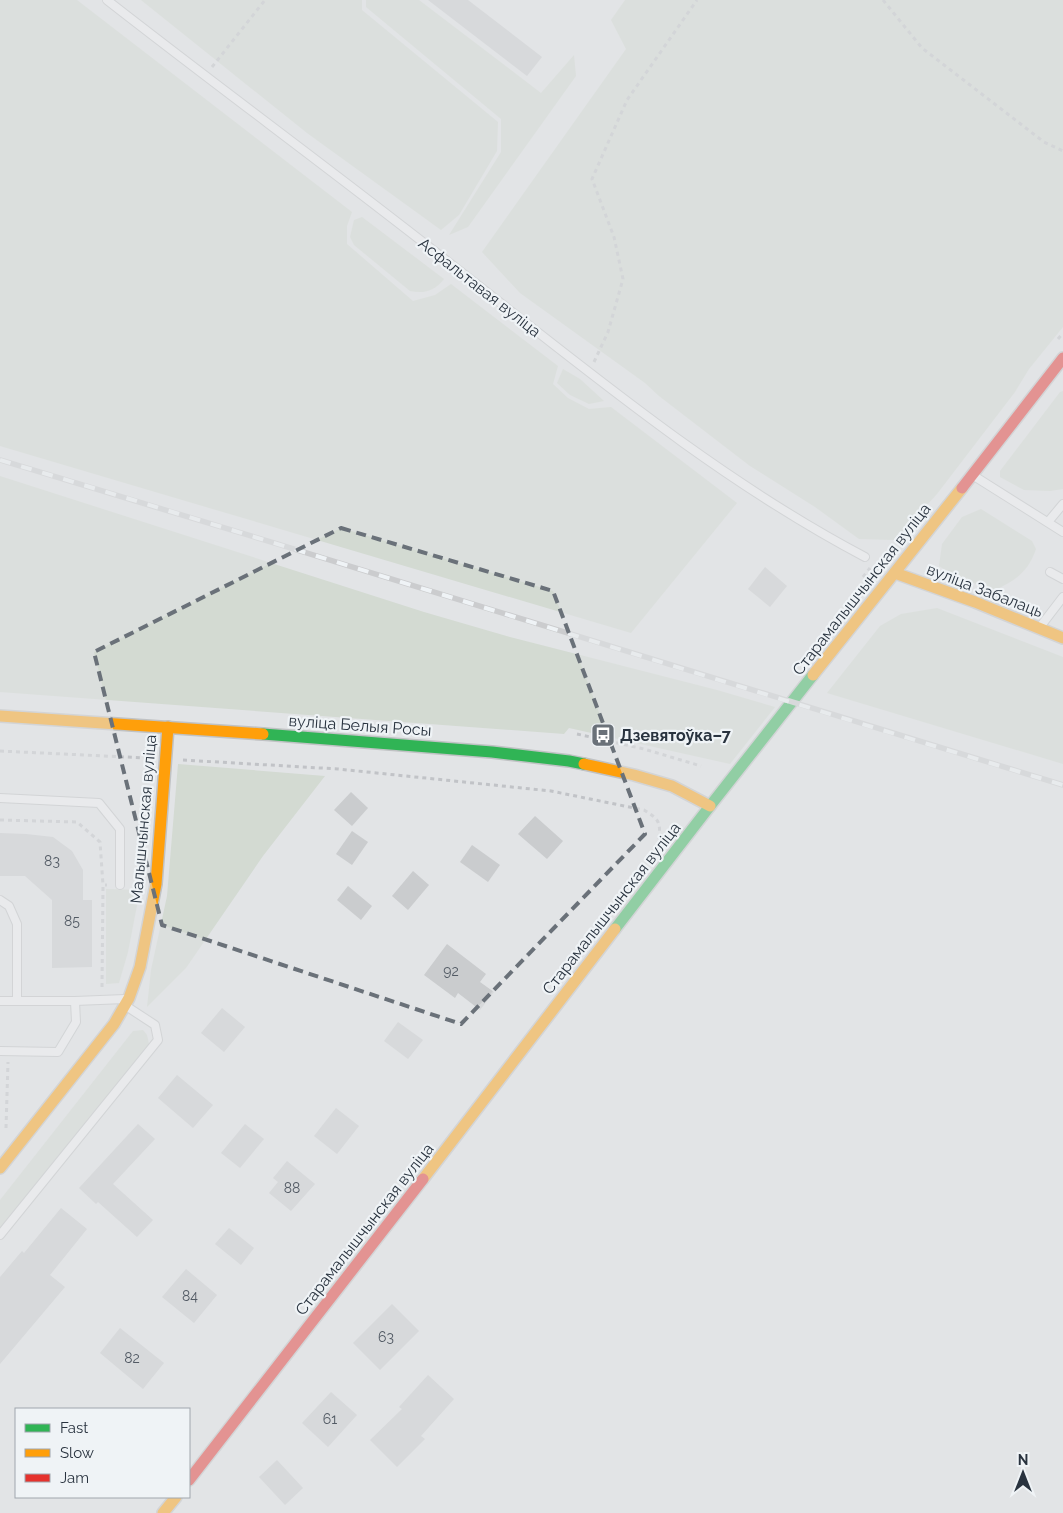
<svg xmlns="http://www.w3.org/2000/svg" width="1063" height="1513" font-family="Raleway,sans-serif">
  <style>
    .green { fill: #d3dad2 }
    .building { fill: #caccce }
    .lines { fill: none; stroke-linecap: round; stroke-linejoin: round }
    .lane-casing { stroke: #c0c2c4; stroke-width: 10 }
    .fast-casing { stroke: #c0c2c4; stroke-width: 14 }
    .slow-casing { stroke: #c0c2c4; stroke-width: 14 }
    .jam-casing { stroke: #c0c2c4; stroke-width: 14 }
    .path { stroke: #c1c3c7; stroke-width: 3; stroke-dasharray: 4 4; stroke-linecap: butt }
    .lane { stroke: #f1f2f4; stroke-width: 8 }
    .fast { stroke: #30b455; stroke-width: 11 }
    .slow { stroke: #ff9f0a; stroke-width: 11 }
    .jam { stroke: #e5322d; stroke-width: 11 }
    .rail-casing { stroke: #cbccce; stroke-width: 5.5 }
    .rail { stroke: #eff3f6; stroke-width: 4; stroke-dasharray: 11; stroke-linecap: butt }
    .marked { fill: none; stroke: #6a7179; stroke-width: 4; stroke-dasharray: 10 6; stroke-linejoin: round }
    .labels { text-anchor: middle; stroke-width: 4.5; stroke-linejoin: round; paint-order: stroke }
    .number-label { font-size: 14px; fill: #525a64 }
    .street-label { font-size: 16px; fill: #29333f; stroke: #eff3f6 }
    .poi-label { font-size: 16px; font-weight: bold; fill: #29333f; stroke: #eff3f6; text-anchor: start }
  </style>
  <rect width="100%" height="100%" fill="#e2e4e6"/>
  <g class="green">
    <polygon points="0,0 77,0 352,212 347,226 347,244 413,301 435,295 451,284 558,366 553,384 568,398 589,409 611,407 737,503 631,633 0,446"/>
    <polygon points="141,0 362,0 362,10 498,122 497,151 459,215 441,230 307,133"/>
    <polygon points="366,0 419,0 541,93 574,55 576,76 468,227 449,235 501,152 501,119 366,7"/>
    <polygon points="625,0 1063,0 1063,327 1029,369 1015,392 937,494 895,540 859,539 815,507 750,466 659,396 645,383 520,293 482,252 626,49 611,20"/>
    <path d="M362,217l82,62c-10,12 -19,15 -34,12l-56,-46 -4,-8 4,-17z"/>
    <polygon points="563,369 580,379 604,401 589,404 570,395 557,383"/>
    <polygon points="1063,391 1063,489 1050,491 1024,490 1000,477 1000,471 1060,392"/>
    <polygon points="0,476 424,612 510,637 717,690 775,707 730,764 569,728 564,734 0,692"/>
    <path d="M981,509l51,32 4,8c-8,23 -20,31 -41,41l-37,-12 -19,-12 3,-22 20,-27z"/>
    <polygon points="937,608 1063,657 1063,764 827,693 880,626 901,614"/>
    <polygon points="178,764 325,776 263,856 186,968 147,1007 151,970 167,896"/>
    <polygon points="106,889 140,890 128,952 119,983 106,984"/>
    <polygon points="143,1030 147,1035 149,1044 0,1228 0,1200 133,1031"/>
  </g>
  <g class="building">
    <polygon points="428,0 468,0 542,57 527,76"/>
    <polygon points="765,567 787,586 770,607 748,589"/>
    <polygon points="351,792 368,808 352,826 334,810"/>
    <polygon points="535,816 563,841 547,859 518,834"/>
    <polygon points="352,831 368,842 352,865 336,854"/>
    <polygon points="0,833 26,834 53,837 72,851 83,870 83,900 92,900 92,967 52,968 52,900 25,876 0,876"/>
    <polygon points="472,845 500,865 488,882 460,862"/>
    <polygon points="413,871 429,885 408,910 392,896"/>
    <polygon points="348,886 372,906 361,920 337,900"/>
    <polygon points="447,944 486,974 480,982 494,992 480,1010 458,993 455,998 424,975"/>
    <polygon points="222,1008 245,1027 224,1052 201,1033"/>
    <polygon points="398,1022 423,1040 408,1059 384,1041"/>
    <polygon points="177,1075 213,1105 193,1128 158,1098"/>
    <polygon points="336,1108 359,1126 337,1154 314,1136"/>
    <polygon points="138,1124 155,1139 113,1184 153,1220 137,1237 98,1202 96,1204 79,1188"/>
    <polygon points="245,1124 264,1139 240,1168 221,1153"/>
    <polygon points="287,1161 315,1184 291,1211 269,1193 278,1182 273,1178"/>
    <polygon points="61,1208 87,1229 50,1275 65,1287 0,1364 0,1277 22,1251 24,1253"/>
    <polygon points="229,1228 254,1248 241,1265 215,1244"/>
    <polygon points="186,1269 217,1295 194,1323 162,1297"/>
    <polygon points="392,1304 419,1331 380,1370 353,1343"/>
    <polygon points="120,1328 164,1363 143,1389 100,1353"/>
    <polygon points="428,1375 454,1399 421,1436 425,1439 397,1467 370,1440 402,1409 399,1407"/>
    <polygon points="331,1392 357,1415 328,1447 302,1423"/>
    <polygon points="277,1460 303,1488 285,1505 259,1477"/>
  </g>
  <g class="lines">
    <g class="lane-casing">
      <g id="lane">
        <path d="M107,0c115,90 234,177 349,268 132,103 261,211 409,289"/>
        <polyline points="974,476 1063,532"/>
        <polyline points="1048,522 1063,504"/>
        <polyline points="1050,572 1063,579"/>
        <polyline points="1040,627 1063,597"/>
        <polyline points="0,798 99,803 120,829 120,885"/>
        <polyline points="0,900 9,906 17,924 17,1001"/>
        <polyline points="0,1001 75,1001 125,999"/>
        <polyline points="0,1051 58,1052 76,1022 75,1001"/>
        <polyline points="0,1235 158,1040 155,1025 126,1006"/>
      </g>
    </g>
    <g class="fast-casing">
      <g id="fast">
        <polyline points="263,734 492,752 569,761 584,764"/>
        <polyline points="615,929 710,806 813,675"/>
      </g>
    </g>
    <g class="slow-casing">
      <g id="slow">
        <polyline points="895,573 975,602 1063,638"/>
        <polyline points="813,675 962,488"/>
        <polyline points="0,716 263,734"/>
        <polyline points="584,764 634,775 672,786 710,806"/>
        <polyline points="0,1168 114,1024 129,998 140,967 156,884 168,727"/>
        <polyline points="423,1179 615,929"/>
        <polyline points="163,1513 176,1497"/>
      </g>
    </g>
    <g class="jam-casing">
      <g id="jam">
        <polyline points="962,488 1063,358"/>
        <polyline points="189,1480 423,1179"/>
      </g>
    </g>
    <g class="path">
      <polyline points="883,0 922,48 1044,142 1063,151"/>
      <polyline points="212,67 265,0"/>
      <polyline points="1058,339 1063,333"/>
      <polyline points="594,362 608,332 623,279 614,237 592,179 627,100 697,0"/>
      <polyline points="863,577 870,568"/>
      <polyline points="577,734 644,749 701,766"/>
      <polyline points="0,751 147,758"/>
      <path d="M183,760l155,9 213,22 93,19c14,9 17,11 15,29"/>
      <polyline points="0,820 77,822 100,842 103,885"/>
      <polyline points="102,987 103,885 107,885"/>
      <polyline points="6,1128 8,1062"/>
    </g>
    <use href="#lane" class="lane"/>
    <use href="#fast" class="fast"/>
    <use href="#slow" class="slow"/>
    <use href="#jam" class="jam"/>
    <g class="rail-casing">
      <path id="rail" d="M0,460c355,106 708,218 1063,325"/>
    </g>
    <use href="#rail" class="rail"/>
  </g>
  <path d="M0 0H1063V1513H0ZM341,528l212,63 92,243 -184,190 -299,-99 -68,-273z" fill="#e2e4e6" fill-opacity=".55" fill-rule="evenodd"/>
  <path class="marked" d="M341,528l212,63 92,243 -184,190 -299,-99 -68,-273z"/>
  <defs>
    <g id="bus-square" transform="scale(1.25)"><rect x="-9" y="-9" width="18" height="18" rx="4" fill="#6a7179" stroke="#eff3f6"/><path d="M-5-6H5V4H4V6H2V4H-2V6H-4V4H-5ZM-3.5-4V0h7V-4ZM-3.5 1.2v1.5H-2V1.2ZM2 1.2v1.5H3.5V1.2Z" fill="#fff"/></g>
  </defs>
  <g fill-rule="evenodd">
    <use href="#bus-square" x="603" y="735"/>
  </g>
  <g class="labels">
    <g class="number-label">
      <text x="52" y="866">83</text>
      <text x="72" y="926">85</text>
      <text x="451" y="976">92</text>
      <text x="292" y="1193">88</text>
      <text x="190" y="1301">84</text>
      <text x="386" y="1342">63</text>
      <text x="132" y="1363">82</text>
      <text x="330" y="1424">61</text>
    </g>
    <g class="street-label">
      <text transform="translate(480 287) rotate(38)" y="6">Асфальтавая вуліца</text>
      <text transform="translate(861 589) rotate(-52)" y="6">Старамалышчынская вуліца</text>
      <text transform="translate(985 590) rotate(21)" y="6">вуліца Забалаць</text>
      <text transform="translate(360 725) rotate(4)" y="6">вуліца Белыя Росы</text>
      <text transform="translate(143 819) rotate(-85)" y="6">Малышчынская вуліца</text>
      <text transform="translate(611 908) rotate(-52)" y="6">Старамалышчынская вуліца</text>
      <text transform="translate(364 1229) rotate(-52)" y="6">Старамалышчынская вуліца</text>
    </g>
    <g class="poi-label">
      <text x="620" y="741">Дзевятоўка–7</text>
    </g>
  </g>
  <rect x="15" y="1408" width="175" height="90" fill="#eff3f6" stroke="#a0a6ad"/>
  <rect x="25" y="1424" width="25" height="8" fill="#30b455" stroke="#a0a6ad"/>
  <text x="60" y="1433" font-size="15" fill="#29333f">Fast</text>
  <rect x="25" y="1449" width="25" height="8" fill="#ff9f0a" stroke="#a0a6ad"/>
  <text x="60" y="1458" font-size="15" fill="#29333f">Slow</text>
  <rect x="25" y="1474" width="25" height="8" fill="#e5322d" stroke="#a0a6ad"/>
  <text x="60" y="1483" font-size="15" fill="#29333f">Jam</text>
  <g transform="translate(1023 1473)" stroke="#eff3f6" stroke-width="4" paint-order="stroke">
  <path d="M0-4L9 19L0 12L-9 19Z" fill="#29333f"/>
  <text y="-8" font-size="14" font-weight="bold" text-anchor="middle" fill="#29333f">N</text>
  </g>
</svg>
